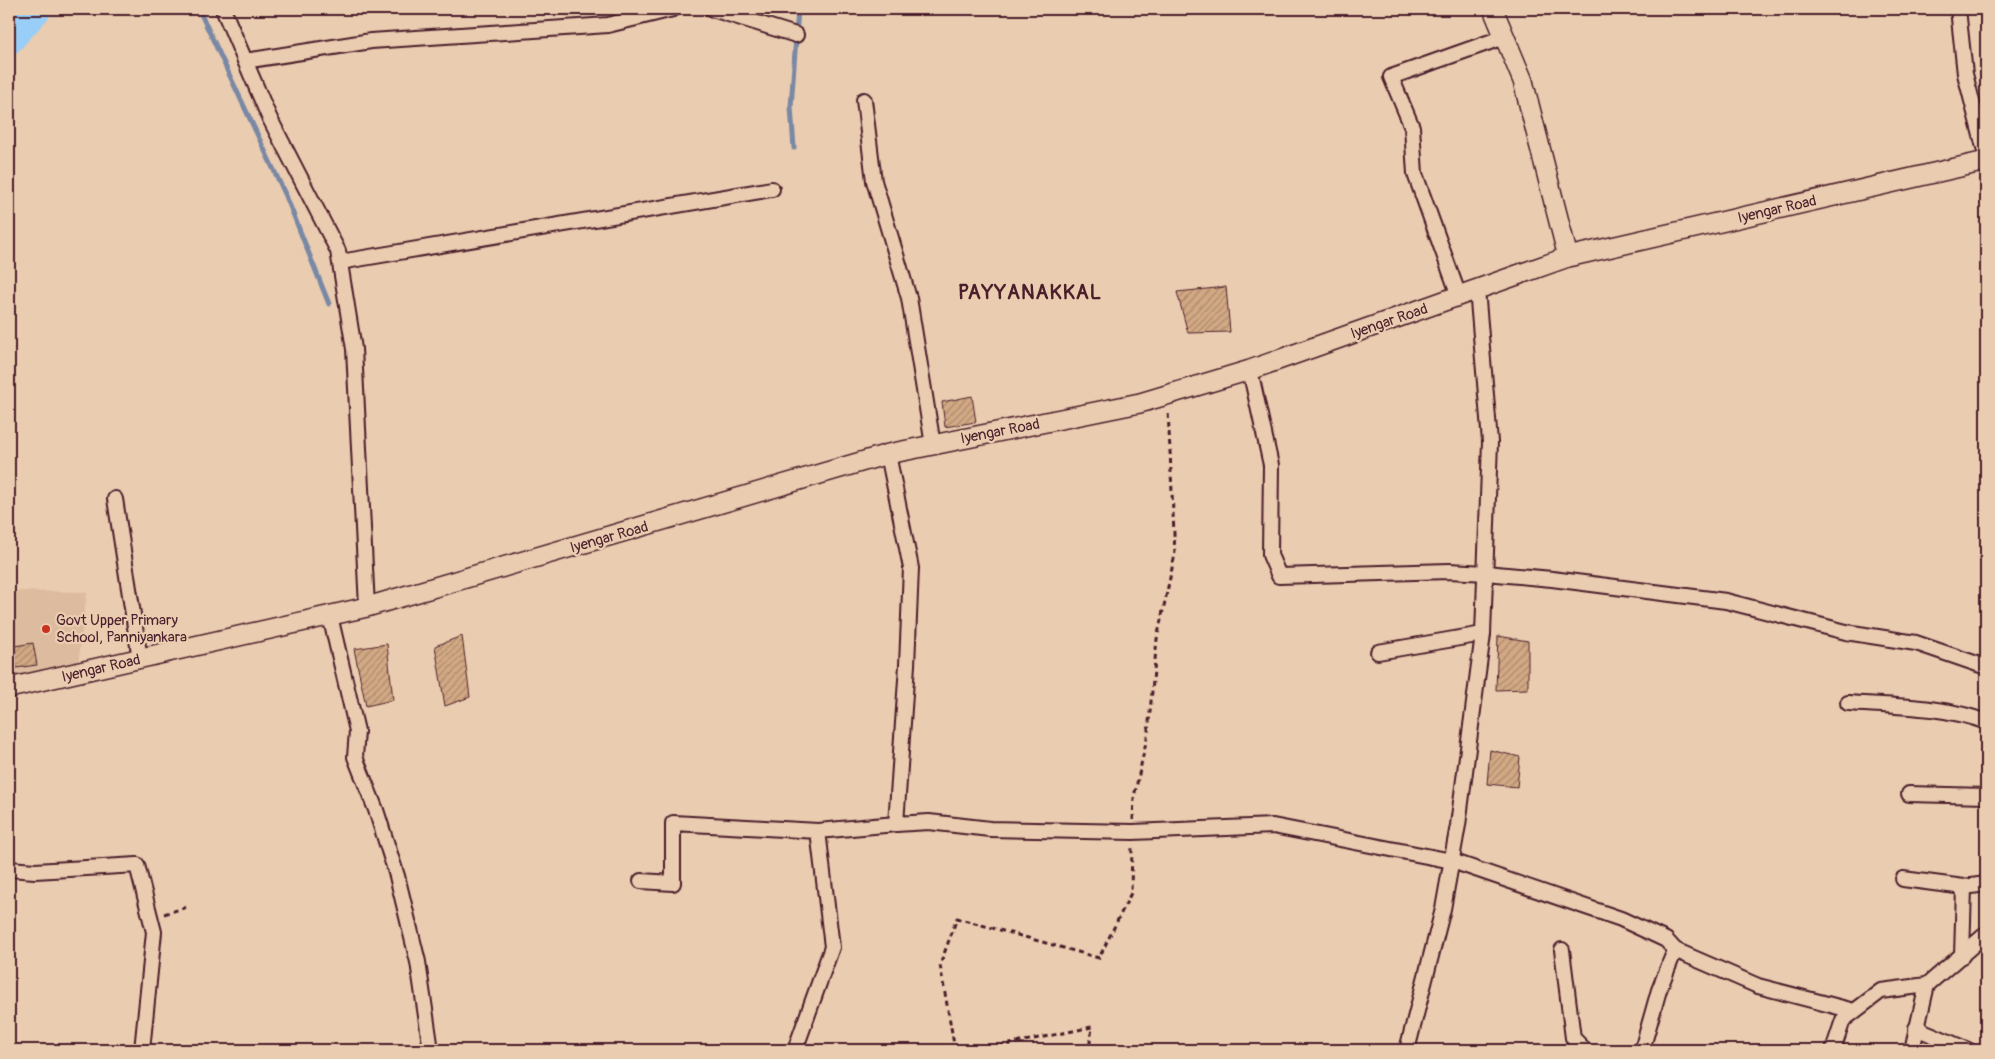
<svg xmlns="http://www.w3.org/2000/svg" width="1995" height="1059" font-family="Pangolin,sans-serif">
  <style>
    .built { fill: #ddbb9e }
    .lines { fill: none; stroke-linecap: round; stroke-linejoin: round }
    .stream { stroke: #7988a5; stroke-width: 5 }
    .river { stroke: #98cef7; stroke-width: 29 }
    .building { fill: url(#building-hatch); stroke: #4a1f2b }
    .street-casing { stroke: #4a1f2b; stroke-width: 18 }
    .secondary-casing { stroke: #4a1f2b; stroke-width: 22 }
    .path { stroke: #4a1f2b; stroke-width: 3; stroke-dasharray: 5 4; stroke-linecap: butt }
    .street { stroke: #eaccb0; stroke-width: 14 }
    .secondary { stroke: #eaccb0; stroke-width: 19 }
    .poi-dot { fill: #c8321e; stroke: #eaccb0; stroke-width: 2 }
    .labels { text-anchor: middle; stroke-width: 4.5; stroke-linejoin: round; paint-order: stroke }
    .street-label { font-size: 15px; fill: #4a1f2b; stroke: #eaccb0 }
    .poi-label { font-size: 15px; fill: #4a1f2b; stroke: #eaccb0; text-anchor: start }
    .district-label { font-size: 20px; font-weight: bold; letter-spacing: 1px; fill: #4a1f2b; stroke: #eaccb0 }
  </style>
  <defs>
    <pattern id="building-hatch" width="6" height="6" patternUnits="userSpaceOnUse" patternTransform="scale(1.25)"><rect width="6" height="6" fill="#d2a984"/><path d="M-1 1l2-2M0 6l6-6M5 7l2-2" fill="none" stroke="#ac896c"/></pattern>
  </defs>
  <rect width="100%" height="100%" fill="#eaccb0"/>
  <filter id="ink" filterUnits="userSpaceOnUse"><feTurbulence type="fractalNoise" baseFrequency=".02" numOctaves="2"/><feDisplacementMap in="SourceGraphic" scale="10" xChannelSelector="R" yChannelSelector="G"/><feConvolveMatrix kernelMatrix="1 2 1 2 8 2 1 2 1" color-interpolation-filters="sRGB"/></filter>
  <g filter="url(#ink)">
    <polygon class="built" points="9,591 87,592 78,665 9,676"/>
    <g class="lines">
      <g class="stream">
        <polyline points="197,9 200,12 286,196 329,304"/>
        <polyline points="794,148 791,107 798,9"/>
      </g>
      <polyline class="river" points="9,40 37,9"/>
    </g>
    <g class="building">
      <polygon points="1226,287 1230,332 1188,333 1177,292"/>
      <polygon points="972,396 976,422 945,427 942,402"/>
      <polygon points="462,636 470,697 445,706 435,646"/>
      <polygon points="1498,636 1528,641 1528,689 1496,690"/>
      <polygon points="33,643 37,665 9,669 9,647"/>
      <polygon points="387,644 393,700 366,706 354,649"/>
      <polygon points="1490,750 1520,757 1517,787 1487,784"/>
    </g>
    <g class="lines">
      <g class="street-casing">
        <g id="street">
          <polyline points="223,9 269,117 338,251 354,349 367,607"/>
          <polyline points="712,9 796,35"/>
          <polyline points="1958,9 1965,74 1986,155"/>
          <polyline points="245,61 371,41 608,25 673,9"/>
          <polyline points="864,100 874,181 909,298 933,445"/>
          <polyline points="340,262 772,189"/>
          <polyline points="1459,296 1415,174 1412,127 1391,77 1504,37"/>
          <polyline points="1250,370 1271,465 1270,555 1279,576 1449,571 1486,573 1552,579 1726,601 1846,632 1916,643 1986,667"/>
          <polyline points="115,499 140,659"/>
          <polyline points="330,616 357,731 355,757 376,810 397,876 418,962 431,1050"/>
          <polyline points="1378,652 1483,634"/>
          <path d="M1848,703c42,3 99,3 138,19"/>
          <polyline points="1909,794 1986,796"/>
          <polyline points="896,824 929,822 990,829 1133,832 1273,826 1452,861 1621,919 1666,940 1675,950 1758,986 1854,1011"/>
          <polyline points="9,869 35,871 137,865 154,932 142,1050"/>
          <polyline points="1903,879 1964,887 1986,884"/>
          <polyline points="641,881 673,883 673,823 818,831"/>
          <polyline points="1562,950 1573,1038 1585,1050"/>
          <polyline points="1962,956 1964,887"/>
          <polyline points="1916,1028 1968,1050"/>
          <polyline points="795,1050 832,947 818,831 896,824 907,665 911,568 888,454"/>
          <polyline points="1407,1050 1443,909 1458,825 1483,634 1490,442 1477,289"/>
          <polyline points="1642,1050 1659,990 1675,950"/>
          <polyline points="1833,1050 1843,1020 1881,991 1927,985 1986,934"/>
          <polyline points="1912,1050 1927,985"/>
        </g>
      </g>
      <g class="secondary-casing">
        <g id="secondary">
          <polyline points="1493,9 1523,81 1568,257"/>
          <polyline points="9,688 367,607 888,454 1140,403 1250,370 1568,257 1986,161"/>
        </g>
      </g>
      <g class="path">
        <polyline points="1133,820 1134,797 1148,733 1157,639 1175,554 1168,410"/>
        <polyline points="164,914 187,907"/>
        <polyline points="955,1050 940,965 957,918 1099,958 1131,893 1132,846"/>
        <polyline points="981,1050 1092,1027 1089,1050"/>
      </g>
      <use href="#street" class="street"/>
      <use href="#secondary" class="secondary"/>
    </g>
  </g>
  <circle class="poi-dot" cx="46" cy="629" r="5"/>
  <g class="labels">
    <g class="street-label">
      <text transform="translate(1777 209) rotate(-13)" y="5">Iyengar Road</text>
      <text transform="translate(1389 321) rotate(-19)" y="5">Iyengar Road</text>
      <text transform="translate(1000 431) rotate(-11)" y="5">Iyengar Road</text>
      <text transform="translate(609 537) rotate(-16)" y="5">Iyengar Road</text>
      <text transform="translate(101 668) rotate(-13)" y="5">Iyengar Road</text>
    </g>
    <g class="poi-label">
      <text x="56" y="625">Govt Upper Primary<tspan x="56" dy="17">School, Panniyankara</tspan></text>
    </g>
    <g class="district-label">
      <text x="1030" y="299">PAYYANAKKAL</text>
    </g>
  </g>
  <rect width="1995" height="1059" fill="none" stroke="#eaccb0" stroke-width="30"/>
  <rect x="15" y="15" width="1965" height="1029" fill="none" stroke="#4a1f2b" stroke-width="2" filter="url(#ink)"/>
</svg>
